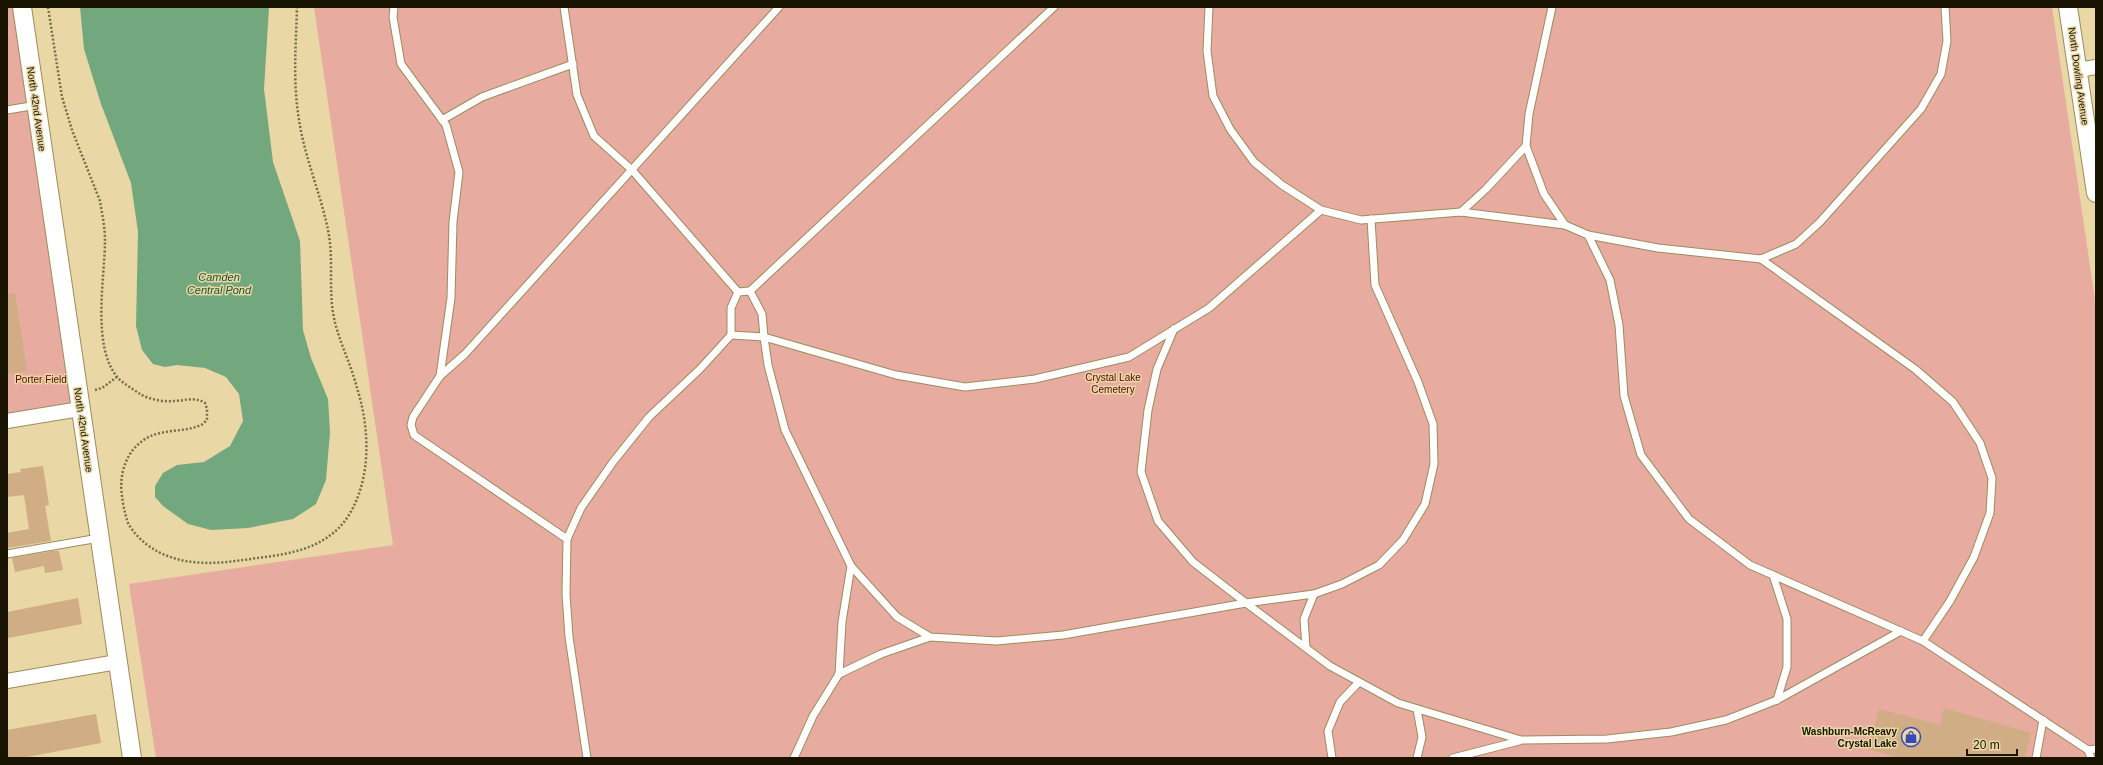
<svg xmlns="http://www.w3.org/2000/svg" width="2103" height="765" font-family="Helvetica,sans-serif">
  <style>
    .green { fill: #e7aba0 }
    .water { fill: #73a77e }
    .building { fill: #d0ad85 }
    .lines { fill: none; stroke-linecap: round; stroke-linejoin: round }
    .service-casing { stroke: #9d8c5c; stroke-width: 9 }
    .minor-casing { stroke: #9d8c5c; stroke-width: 16 }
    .tertiary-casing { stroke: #9d8c5c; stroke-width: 20 }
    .path { stroke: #776c4c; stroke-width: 2.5; stroke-dasharray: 2 2; stroke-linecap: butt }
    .service { stroke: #fff; stroke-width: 7 }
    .minor { stroke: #fff; stroke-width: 14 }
    .tertiary { stroke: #fff; stroke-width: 18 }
    .labels { text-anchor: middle; stroke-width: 3; stroke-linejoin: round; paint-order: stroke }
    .street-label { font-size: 10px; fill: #191302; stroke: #e9d7a5 }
    .park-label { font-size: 10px; fill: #580702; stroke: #e9d7a5 }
    .poi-label { font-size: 10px; font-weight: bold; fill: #191302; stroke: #e9d7a5; text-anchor: end }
    .water-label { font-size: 11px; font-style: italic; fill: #18532b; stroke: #e9d7a5 }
  </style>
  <rect width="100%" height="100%" fill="#e9d7a5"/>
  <g class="green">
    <polygon points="7,7 22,7 80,409 7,419"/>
    <polygon points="314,7 2052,7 2096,307 2096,758 156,758 129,584 393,545"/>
  </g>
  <polygon class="water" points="80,7 269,7 264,89 273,162 300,241 303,330 311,358 328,399 330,432 326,480 316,504 293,519 248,528 211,530 188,524 163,506 155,497 155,486 163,473 177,465 204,462 230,446 243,421 239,394 226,377 205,368 177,365 165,367 153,364 142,350 136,326 138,232 131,183 101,104 84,49"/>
  <g class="building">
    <polygon points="15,293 27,371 7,374 7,294"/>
    <polygon points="43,466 49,505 45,506 51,541 7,548 7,533 29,529 24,495 7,497 7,474 21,472 20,469"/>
    <polygon points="52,551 59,551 63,570 45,573 44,566 15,572 12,558"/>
    <polygon points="78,598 82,624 8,638 7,612"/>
    <polygon points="1944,708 2031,733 2025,758 1900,758 1868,749 1879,709 1940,725"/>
    <polygon points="96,714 101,743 27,757 7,758 7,730"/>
  </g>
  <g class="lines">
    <g class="service-casing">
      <g id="service">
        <polyline points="394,7 393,17 401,64 446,125 459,172 453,222 451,298 440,376 465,354 779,7"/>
        <polyline points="564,7 577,95 594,136 632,170 738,292"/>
        <polyline points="1209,7 1207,51 1213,96 1230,129 1254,162 1282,185 1321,210 1361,220 1461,212 1565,225"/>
        <polyline points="1552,7 1529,114 1526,146 1544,194 1565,225 1588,235 1610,280 1619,325 1624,396 1641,455 1689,519 1750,565 1923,641 2088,750 2091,758"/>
        <polyline points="7,110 37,105"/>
        <polyline points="442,120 482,97 573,64"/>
        <polyline points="1321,210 1209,308 1129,357 1035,379 965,387 896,375 764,337 768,365 785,430 851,566 897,617 930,637 997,641 1063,635 1246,603 1330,666 1398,703 1521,740 1607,739 1671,732 1726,720 1777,700 1901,631"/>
        <polyline points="1461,212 1486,189 1526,146"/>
        <polyline points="1588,235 1658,248 1761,259 1796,244 1820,222 1921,109 1941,74 1947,41 1945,7"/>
        <polyline points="1761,259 1915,369 1953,402 1980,443 1992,478 1990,513 1974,557 1950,601 1923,641"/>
        <polyline points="1174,329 1157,369 1148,410 1141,472 1158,521 1193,562 1246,603 1314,594 1342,584 1379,565 1403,540 1425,504 1434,464 1433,424 1418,382 1375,285 1371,219"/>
        <polyline points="731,335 764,337 762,314 750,291 1054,7"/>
        <polyline points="440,376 413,417 411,425 414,435 567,539"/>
        <polyline points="7,554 99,538"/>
        <polyline points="1773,575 1787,619 1787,667 1777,700"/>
        <polyline points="1306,647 1304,619 1314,594"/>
        <polyline points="839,674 881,654 930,637"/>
        <polyline points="1417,709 1422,737 1417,758"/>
        <polyline points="2088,750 2096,749"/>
        <polyline points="587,758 569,637 566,594 567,539 581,508 613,462 649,417 700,369 731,335 731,308 738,292 750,291"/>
        <polyline points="794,758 813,716 839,674 842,622 851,566"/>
        <polyline points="1332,758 1328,731 1340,702 1359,682"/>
        <polyline points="1453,758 1519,741"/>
        <polyline points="2036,758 2043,720"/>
      </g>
    </g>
    <g class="minor-casing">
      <g id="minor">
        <polyline points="2078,70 2096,67"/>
        <polyline points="7,421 80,409"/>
        <polyline points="7,681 117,662"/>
      </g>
    </g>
    <g class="tertiary-casing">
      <g id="tertiary">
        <polyline points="22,7 132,758"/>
        <polyline points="2068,7 2096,193"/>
      </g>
    </g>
    <g class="path">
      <path d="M48,7l14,90 10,33 28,71c2,13 5,26 5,39 0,37 -14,107 13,138 6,6 15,11 22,16 9,5 22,8 33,7 12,0 21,-5 32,2l2,6v11l-4,4c-19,10 -44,3 -62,18 -16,12 -22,34 -19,54 1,9 3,18 6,27 4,8 11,15 18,21 33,25 73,20 111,14 34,-4 69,-10 90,-40 25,-38 23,-89 10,-130 -6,-24 -18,-46 -23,-70 -6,-29 0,-59 -6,-88 -8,-39 -25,-76 -30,-117 -5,-35 -2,-70 -1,-106"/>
      <polyline points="95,390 102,388 117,377"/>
    </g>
    <use href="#service" class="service"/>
    <use href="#minor" class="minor"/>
    <use href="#tertiary" class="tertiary"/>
  </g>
  <defs>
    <g id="shop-ring" transform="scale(1)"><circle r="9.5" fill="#e9d7a5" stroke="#3649bb" stroke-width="1.5"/><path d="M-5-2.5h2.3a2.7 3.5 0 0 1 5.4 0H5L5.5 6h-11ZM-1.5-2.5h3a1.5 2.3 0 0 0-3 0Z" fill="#3649bb"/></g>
  </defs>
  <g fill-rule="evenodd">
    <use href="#shop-ring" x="1911" y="737"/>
  </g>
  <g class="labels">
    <g class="street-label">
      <text transform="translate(2079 76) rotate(82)" y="4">North Dowling Avenue</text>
      <text transform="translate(37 109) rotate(82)" y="4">North 42nd Avenue</text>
      <text transform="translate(84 430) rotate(82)" y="4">North 42nd Avenue</text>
    </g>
    <g class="park-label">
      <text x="1113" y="381">Crystal Lake<tspan x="1113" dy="12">Cemetery</tspan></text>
      <text x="41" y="383">Porter Field</text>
    </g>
    <g class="poi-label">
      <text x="1897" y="735">Washburn-McReavy<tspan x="1897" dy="12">Crystal Lake</tspan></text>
    </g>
    <g class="water-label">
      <text x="219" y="281">Camden<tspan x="219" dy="13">Central Pond</tspan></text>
    </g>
  </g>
  <rect width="2103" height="765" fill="none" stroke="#191302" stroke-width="16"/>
  <path d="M1967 749v6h50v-6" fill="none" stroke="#191302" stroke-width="2"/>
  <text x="1973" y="749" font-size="12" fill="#191302" stroke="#e9d7a5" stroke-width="3" paint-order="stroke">20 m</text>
</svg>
